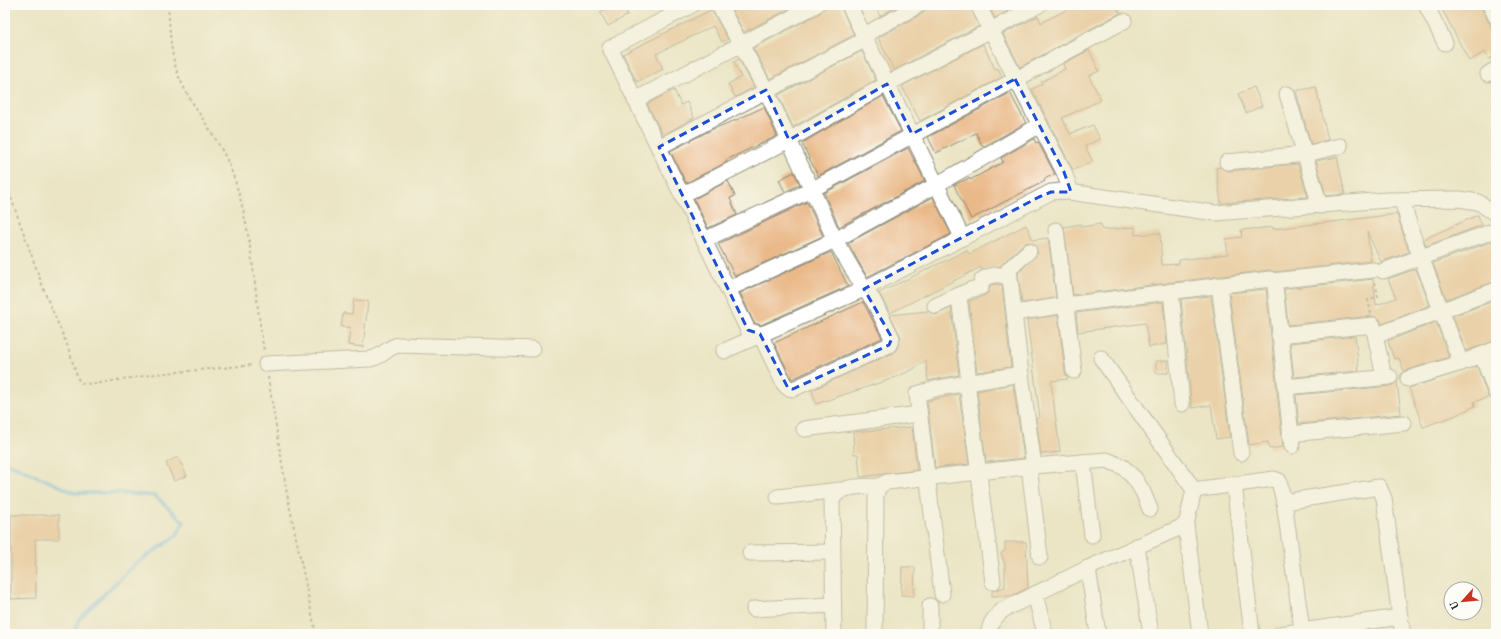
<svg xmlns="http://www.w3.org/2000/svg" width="1501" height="639" font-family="Vollkorn,serif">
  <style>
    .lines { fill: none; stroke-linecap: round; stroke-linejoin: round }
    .stream { stroke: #69b4e2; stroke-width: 3.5 }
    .building { fill: #eab989 }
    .minor-casing { stroke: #8b8878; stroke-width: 17 }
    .path { stroke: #8b8878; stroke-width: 2; stroke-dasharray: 3 3; stroke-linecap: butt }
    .minor { stroke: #fff; stroke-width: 15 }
    .marked { fill: none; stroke: #1d4ed8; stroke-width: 3; stroke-dasharray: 8 5; stroke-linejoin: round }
  </style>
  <rect width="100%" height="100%" fill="#fdfcf7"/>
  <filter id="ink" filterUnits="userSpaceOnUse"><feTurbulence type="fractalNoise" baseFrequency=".025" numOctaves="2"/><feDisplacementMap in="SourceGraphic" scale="8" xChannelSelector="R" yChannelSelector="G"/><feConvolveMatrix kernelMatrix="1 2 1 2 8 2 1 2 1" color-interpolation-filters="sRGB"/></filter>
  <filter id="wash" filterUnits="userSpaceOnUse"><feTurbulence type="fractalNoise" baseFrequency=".012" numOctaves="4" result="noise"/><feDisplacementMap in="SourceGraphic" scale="16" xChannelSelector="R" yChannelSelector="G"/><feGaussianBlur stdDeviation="0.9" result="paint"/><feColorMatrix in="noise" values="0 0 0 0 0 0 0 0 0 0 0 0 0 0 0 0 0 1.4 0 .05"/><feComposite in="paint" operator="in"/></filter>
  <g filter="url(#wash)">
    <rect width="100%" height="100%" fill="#ebe5c5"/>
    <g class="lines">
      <polyline class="stream" points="5,462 75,493 117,493 155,496 184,522 176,536 134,565 79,619 74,634"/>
    </g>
    <g id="blocks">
      <g class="building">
        <polygon points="605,5 623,5 628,15 608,26 600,12 607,8"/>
        <polygon points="729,5 797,5 744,32"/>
        <polygon points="825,5 840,5 854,35 770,79 753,48 820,13"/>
        <polygon points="874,5 900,5 880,16"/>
        <polygon points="928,5 969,5 979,26 894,70 878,38 923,13"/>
        <polygon points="988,5 1019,5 995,18"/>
        <polygon points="1076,5 1116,5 1120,13 1020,67 1003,34 1038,16 1041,23"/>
        <polygon points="1440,5 1480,5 1496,37 1496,56 1489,59 1485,52 1469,61"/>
        <polygon points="711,10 728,39 722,42 713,26 656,54 663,69 637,82 623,54"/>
        <polygon points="983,44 995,69 998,68 1002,77 920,121 902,86"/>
        <polygon points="1089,50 1099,71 1089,76 1101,100 1062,118 1070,134 1093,125 1100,139 1085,146 1093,162 1073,170 1032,89 1042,84 1041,82 1065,69 1063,64"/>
        <polygon points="862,51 876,80 793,127 778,95"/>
        <polygon points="739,59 754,87 735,97 728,84 741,77 734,62"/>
        <polygon points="1254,87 1262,106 1246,113 1238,94"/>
        <polygon points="1316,87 1328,140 1311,144 1296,91"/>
        <polygon points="674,90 681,105 687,102 694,118 663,135 647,104"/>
        <polygon points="1010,93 1026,123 983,147 976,133 936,153 928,137"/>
        <polygon points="883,96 901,131 818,176 802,143"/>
        <polygon points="764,107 777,136 726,160 727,162 686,183 670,151 713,129 736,120"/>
        <polygon points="1034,139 1036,143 1038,142 1055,174 1044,179 1045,181 971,219 954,185 969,178 970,180 1003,162 1001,158"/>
        <polygon points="908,148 925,181 839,227 824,193"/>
        <polygon points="1337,157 1345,194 1326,196 1316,161"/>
        <polygon points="1298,164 1308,197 1221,203 1216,168 1220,167 1228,171"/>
        <polygon points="794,172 800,184 785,192 779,180"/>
        <polygon points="728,181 735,196 730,198 737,215 708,228 694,199"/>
        <polygon points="933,197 951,234 867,277 848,243"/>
        <polygon points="807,202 823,236 735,276 718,244"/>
        <polygon points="1397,214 1409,252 1381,262 1367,231 1371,261 1275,272 1269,270 1073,295 1064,227 1081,224 1081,227 1101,224 1102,230 1135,227 1135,235 1160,233 1162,265 1179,264 1179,260 1228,254 1226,239 1242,237 1241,230 1273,227 1273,229"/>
        <polygon points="1478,215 1482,225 1426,246 1424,239"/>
        <polygon points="1026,225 1033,240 1048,238 1056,298 1022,303 1018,273 1038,253 1035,245 1028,242 1023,244 1000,266 982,270 981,267 890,313 879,293 967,250 969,254"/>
        <polygon points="1496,240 1496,281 1446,299 1433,263"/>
        <polygon points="831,252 848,286 761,325 754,323 740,293"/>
        <polygon points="1416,269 1430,305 1382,324 1380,319 1372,316 1288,325 1284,289 1373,279 1376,305 1396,298 1388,279"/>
        <polygon points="997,284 1002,285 1011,367 977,372 969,301 984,296 988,293 990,285"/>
        <polygon points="1266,289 1283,447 1269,449 1268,442 1249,445 1229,293"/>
        <polygon points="1211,296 1230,437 1216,439 1211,405 1192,408 1181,299"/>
        <polygon points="354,300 368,301 363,347 348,345 350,327 341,327 343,313 352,314"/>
        <polygon points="1496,300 1496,340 1466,351 1453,316"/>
        <polygon points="863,302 882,338 792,379 774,343"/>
        <polygon points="1163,302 1167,344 1149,347 1145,323 1078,332 1076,313"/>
        <polygon points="951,308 959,375 928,381 926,360 912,370 891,379 816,404 812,390 893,353 897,349 901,337 890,315 928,311 935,315"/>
        <polygon points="1058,315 1065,372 1068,379 1051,381 1060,452 1041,454 1036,419 1040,418 1027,320"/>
        <polygon points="1436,322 1449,357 1404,371 1399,358 1394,359 1388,341"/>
        <polygon points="1355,336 1359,371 1294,377 1290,343"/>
        <rect x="1156" y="361" width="12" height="12"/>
        <polygon points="1477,366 1488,397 1474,402 1475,406 1454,416 1423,427 1409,388"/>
        <polygon points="1397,382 1401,414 1299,424 1296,395 1391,386"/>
        <polygon points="1013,384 1024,458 986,462 977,391"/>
        <polygon points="959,394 969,464 935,468 927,401"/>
        <polygon points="912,427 917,470 860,477 858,454 854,454 853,432"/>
        <polygon points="178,457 187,476 174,481 166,463"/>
        <polygon points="11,515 59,515 59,539 35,539 36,598 11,599"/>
        <polygon points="1005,542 1026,542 1028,588 1011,596 992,596 992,591 1005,587 1005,565 1001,553 1005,551"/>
        <polygon points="902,567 915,567 914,596 901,595"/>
      </g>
    </g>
  </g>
  <g filter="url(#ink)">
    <use href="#blocks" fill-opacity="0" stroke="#8b8878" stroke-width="1"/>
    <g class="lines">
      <g class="minor-casing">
        <g id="minor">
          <polyline points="692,5 610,48 748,330 760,334 784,384 788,388 793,389 889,345 892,338 873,300 864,289 835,240 766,90 719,5"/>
          <polyline points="849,5 962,237"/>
          <polyline points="978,5 1064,172 1071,192"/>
          <polyline points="1426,5 1445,43"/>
          <polyline points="1490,5 1496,17"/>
          <polyline points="864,35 919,5"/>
          <polyline points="1488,74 1496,69"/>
          <polyline points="1287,94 1320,206"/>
          <polyline points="635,100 816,5"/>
          <polyline points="659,147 866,39"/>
          <polyline points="1227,162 1306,154 1340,146"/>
          <polyline points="682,195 789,140 887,84 1039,5"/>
          <polyline points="1402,201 1413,236 1461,363"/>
          <polyline points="1056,230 1074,371"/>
          <polyline points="704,240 811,190 1124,21"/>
          <polyline points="1383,271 1496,230"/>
          <polyline points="1272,281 1373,270"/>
          <polyline points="1219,285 1241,453"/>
          <polyline points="728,289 835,240 936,185 1040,125"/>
          <polyline points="1171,291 1182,404"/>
          <polyline points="959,296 969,382"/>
          <path d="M935,306l35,-16 11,-3 1,-7c6,-5 17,-7 24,-3l3,-8 20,-18"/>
          <polyline points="1015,313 1066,305 1270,279 1275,285 1292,446"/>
          <polyline points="1385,332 1496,290"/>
          <polyline points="1279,335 1373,325 1384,377"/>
          <polyline points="724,351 864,289 1051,192 1062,191 1215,213 1387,200 1459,199 1478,202 1496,214"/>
          <polyline points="1482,355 1496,393"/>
          <polyline points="1101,358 1194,490 1186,525 1200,634"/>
          <path d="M266,364l104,-5c14,-2 15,-11 28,-14l135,4"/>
          <polyline points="1408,379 1461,363 1496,349"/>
          <polyline points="967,383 993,582"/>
          <polyline points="1285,387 1390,377"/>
          <polyline points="804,429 919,414"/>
          <polyline points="1290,434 1404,423"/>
          <polyline points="1083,462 1092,535"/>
          <polyline points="1029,466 1040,557"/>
          <polyline points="1034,466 1107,460 1123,467 1135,479 1143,492 1150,509"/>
          <polyline points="1234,484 1252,634"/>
          <polyline points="1194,490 1274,479 1279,481 1284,502 1302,630"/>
          <polyline points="778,497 840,490"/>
          <polyline points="1284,502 1379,487 1384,498 1400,617"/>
          <polyline points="1137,546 1151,634"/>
          <polyline points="750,553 833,552"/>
          <polyline points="1088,568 1098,634"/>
          <polyline points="942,594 917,394 938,388 1021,374"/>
          <polyline points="1035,594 1045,634"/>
          <polyline points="930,606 930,634"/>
          <polyline points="754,609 833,605"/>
          <path d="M834,634l-2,-134c8,-16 31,-13 47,-14"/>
          <polyline points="875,634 876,495 879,486 887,482 1034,466 1021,374 1009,269"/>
          <path d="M989,634c0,-11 6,-17 14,-24l85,-42 98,-43"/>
          <polyline points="1280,634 1400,617 1403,634"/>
        </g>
      </g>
      <g class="path">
        <path d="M168,5c2,24 2,50 11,72 15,35 42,62 54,98 20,57 21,117 31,176"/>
        <polyline points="5,181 45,293 68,347 78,379 82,383 95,384 155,374 253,365"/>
        <polyline points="1371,314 1368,300 1378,296 1375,282"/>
        <polyline points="268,377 287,494 316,634"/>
      </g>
      <use href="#minor" class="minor"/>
    </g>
  </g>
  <path d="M0 0H1501V639H0ZM1015,79l49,93 7,20h-20l-12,5 -175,92 28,49 -3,7 -96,44 -5,-1 -28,-54 -12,-4 -89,-183 107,-57 23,50 98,-56 25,50z" fill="#ebe5c5" fill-opacity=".55" fill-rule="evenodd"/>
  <path class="marked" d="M1015,79l49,93 7,20h-20l-12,5 -175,92 28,49 -3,7 -96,44 -5,-1 -28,-54 -12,-4 -89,-183 107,-57 23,50 98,-56 25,50z"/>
  <rect width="1501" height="639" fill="none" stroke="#fdfcf7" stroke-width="20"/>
  <g transform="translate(1463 601) rotate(243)"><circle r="19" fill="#fdfcf7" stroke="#a9a8a5"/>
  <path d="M0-3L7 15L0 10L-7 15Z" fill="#c8321e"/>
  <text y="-6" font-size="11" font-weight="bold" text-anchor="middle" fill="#2b2b2b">U</text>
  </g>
</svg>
